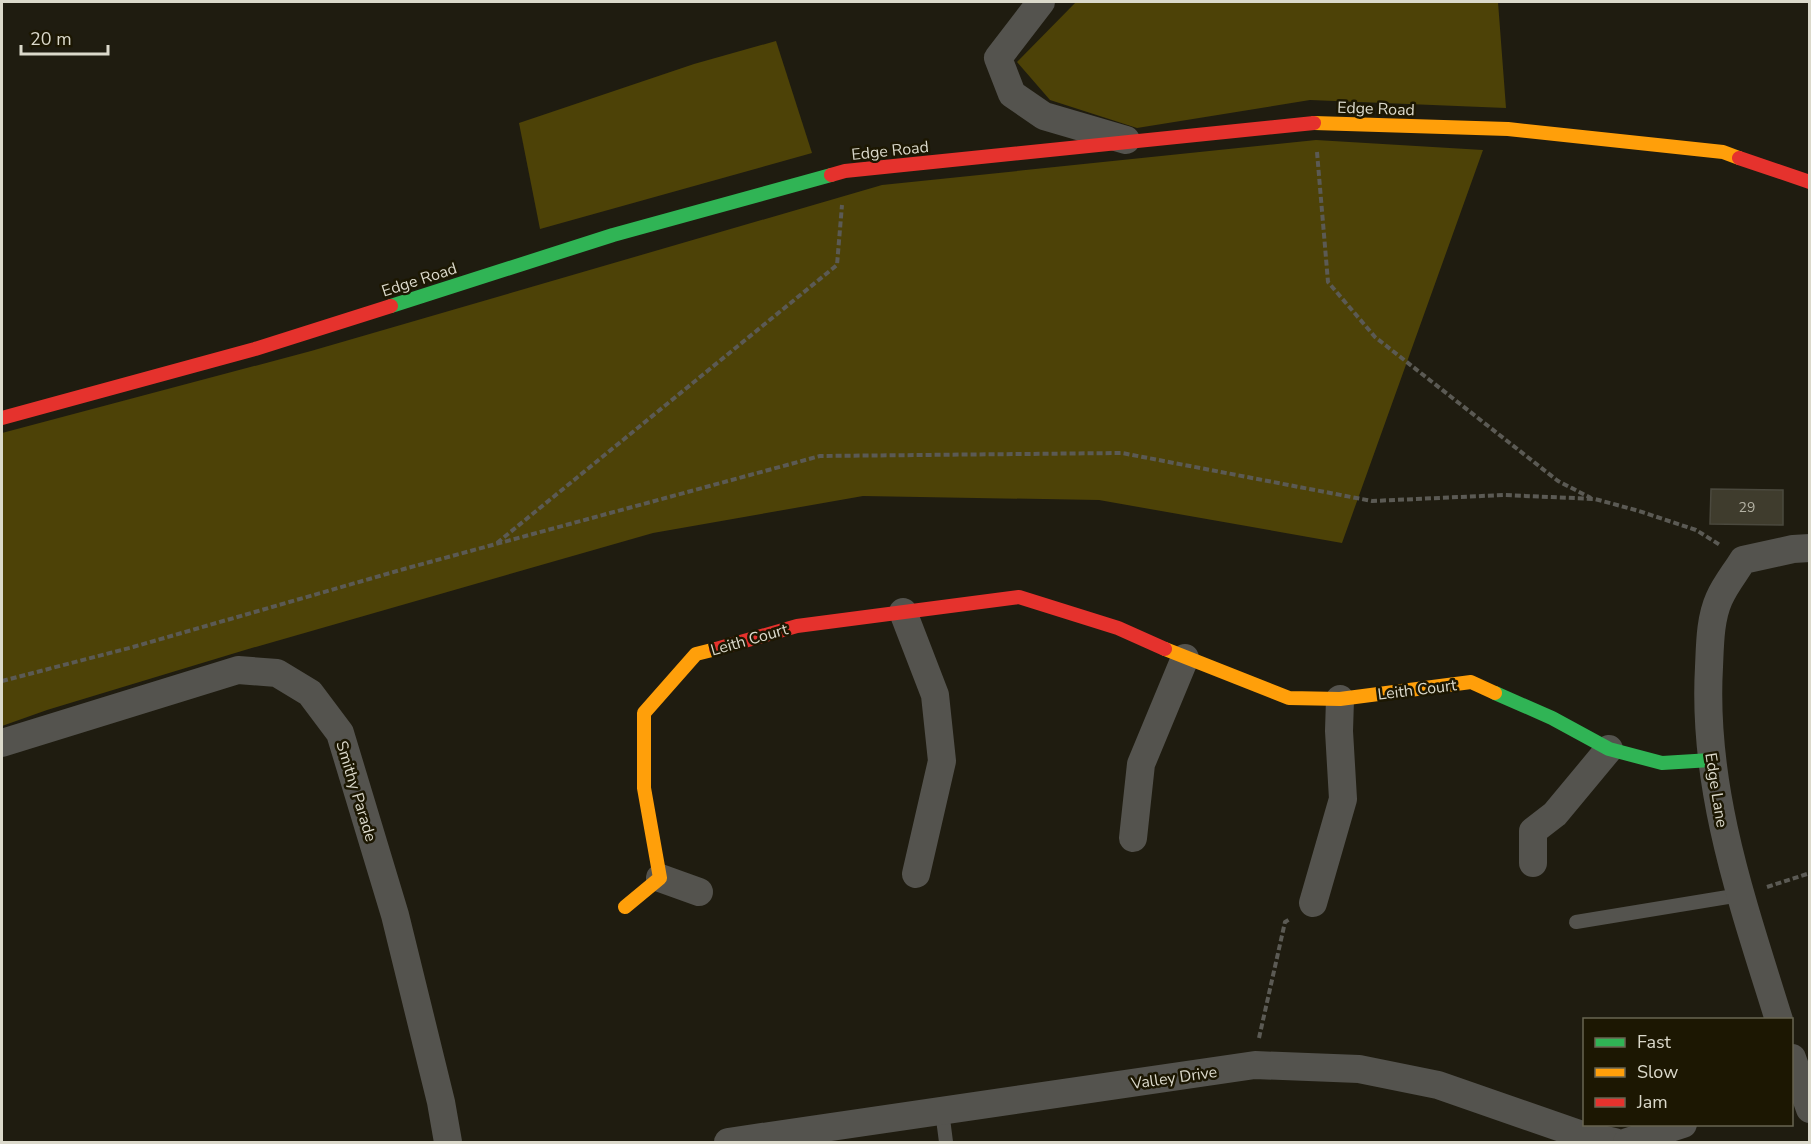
<svg xmlns="http://www.w3.org/2000/svg" width="1811" height="1144" font-family="'Nunito Sans',sans-serif">
  <style>
    .green { fill: #4d4207 }
    .building { fill: #3f3c2d; stroke: #4b493e; stroke-width: 1.5 }
    .lines { fill: none; stroke-linecap: round; stroke-linejoin: round }
    .path { stroke: #5b5a54; stroke-width: 4; stroke-dasharray: 6 3; stroke-linecap: butt }
    .lane { stroke: #54534e; stroke-width: 14 }
    .street { stroke: #54534e; stroke-width: 28 }
    .fast { stroke: #30b455; stroke-width: 14 }
    .slow { stroke: #ff9f0a; stroke-width: 14 }
    .jam { stroke: #e5322d; stroke-width: 14 }
    .labels { text-anchor: middle; stroke-width: 5; stroke-linejoin: round; paint-order: stroke }
    .number-label { font-size: 14px; fill: #b4b2a4 }
    .street-label { font-size: 16px; fill: #dbd9cb; stroke: #1c1702 }
  </style>
  <rect width="100%" height="100%" fill="#1f1c10"/>
  <g class="green">
    <polygon points="1076,2 1498,2 1506,108 1310,100 1137,128 1050,100 1017,62"/>
    <polygon points="776,41 812,153 540,229 519,123 694,64"/>
    <polygon points="1316,140 1483,150 1342,543 1099,500 863,496 653,533 245,650 47,710 2,726 2,433 311,351 882,185"/>
  </g>
  <polygon class="building" points="1711,489 1783,490 1783,525 1710,524"/>
  <g class="lines">
    <g class="path">
      <polyline points="1317,152 1328,282 1375,337 1558,481 1591,498"/>
      <polyline points="497,543 837,265 842,205"/>
      <polyline points="2,681 133,647 404,569 820,456 1122,453 1372,501 1504,495 1595,499 1639,511 1696,530 1720,545"/>
      <polyline points="1767,887 1810,873"/>
      <polyline points="1259,1038 1285,922 1290,919"/>
    </g>
    <g class="lane">
      <polyline points="1576,922 1740,895"/>
      <polyline points="942,1111 946,1142"/>
    </g>
    <g class="street">
      <polyline points="1041,2 998,58 1012,94 1044,116 1126,140"/>
      <polyline points="903,612 935,695 942,761 916,874"/>
      <polyline points="2,743 238,670 277,673 310,693 340,733 395,915 441,1102 448,1142"/>
      <polyline points="1133,838 1141,764 1185,658"/>
      <polyline points="1533,863 1533,831 1555,814 1609,749"/>
      <polyline points="660,878 699,892"/>
      <polyline points="1313,903 1343,799 1339,731 1340,699"/>
      <path d="M1779,1020c-36,-116 -77,-230 -70,-353 1,-22 1,-48 10,-68 6,-14 16,-26 24,-39l50,-11 17,-1"/>
      <polyline points="1792,1058 1810,1109"/>
      <polyline points="728,1142 1255,1065 1359,1069 1438,1085 1579,1134 1614,1142"/>
      <polyline points="1627,1142 1683,1124"/>
    </g>
    <g class="fast">
      <polyline points="391,306 613,235 831,175"/>
      <polyline points="1495,693 1552,718 1609,749 1662,763 1711,760"/>
    </g>
    <g class="slow">
      <polyline points="1314,123 1508,129 1723,152 1739,158"/>
      <polyline points="1165,649 1289,698 1340,699 1471,682 1495,693"/>
      <polyline points="625,907 660,878 644,788 644,713 696,654 716,649"/>
    </g>
    <g class="jam">
      <polyline points="1739,158 1810,182"/>
      <polyline points="831,175 845,171 1314,123"/>
      <polyline points="2,418 255,349 391,306"/>
      <polyline points="716,649 797,626 1019,597 1118,628 1165,649"/>
    </g>
  </g>
  <g class="labels">
    <g class="number-label">
      <text x="1747" y="512">29</text>
    </g>
    <g class="street-label">
      <text transform="translate(1376 108) rotate(2)" y="6">Edge Road</text>
      <text transform="translate(890 150) rotate(-6)" y="6">Edge Road</text>
      <text transform="translate(419 279) rotate(-18)" y="6">Edge Road</text>
      <text transform="translate(749 639) rotate(-16)" y="6">Leith Court</text>
      <text transform="translate(1417 689) rotate(-7)" y="6">Leith Court</text>
      <text transform="translate(1717 790) rotate(81)" y="6">Edge Lane</text>
      <text transform="translate(357 791) rotate(73)" y="6">Smithy Parade</text>
      <text transform="translate(1174 1077) rotate(-8)" y="6">Valley Drive</text>
    </g>
  </g>
  <rect width="1811" height="1144" fill="none" stroke="#dbd9cb" stroke-width="6"/>
  <rect x="1583" y="1018" width="210" height="108" fill="#1c1702" stroke="#686552" stroke-width="1.5"/>
  <rect x="1595" y="1038" width="30" height="9" fill="#30b455" stroke="#686552" stroke-width="1.5"/>
  <text x="1637" y="1048" font-size="18" fill="#dbd9cb">Fast</text>
  <rect x="1595" y="1068" width="30" height="9" fill="#ff9f0a" stroke="#686552" stroke-width="1.5"/>
  <text x="1637" y="1078" font-size="18" fill="#dbd9cb">Slow</text>
  <rect x="1595" y="1098" width="30" height="9" fill="#e5322d" stroke="#686552" stroke-width="1.5"/>
  <text x="1637" y="1108" font-size="18" fill="#dbd9cb">Jam</text>
  <path d="M21 45v9h87v-9" fill="none" stroke="#dbd9cb" stroke-width="3"/>
  <text x="30" y="45" font-size="18" fill="#dbd9cb" stroke="#1c1702" stroke-width="4.5" paint-order="stroke">20 m</text>
</svg>
